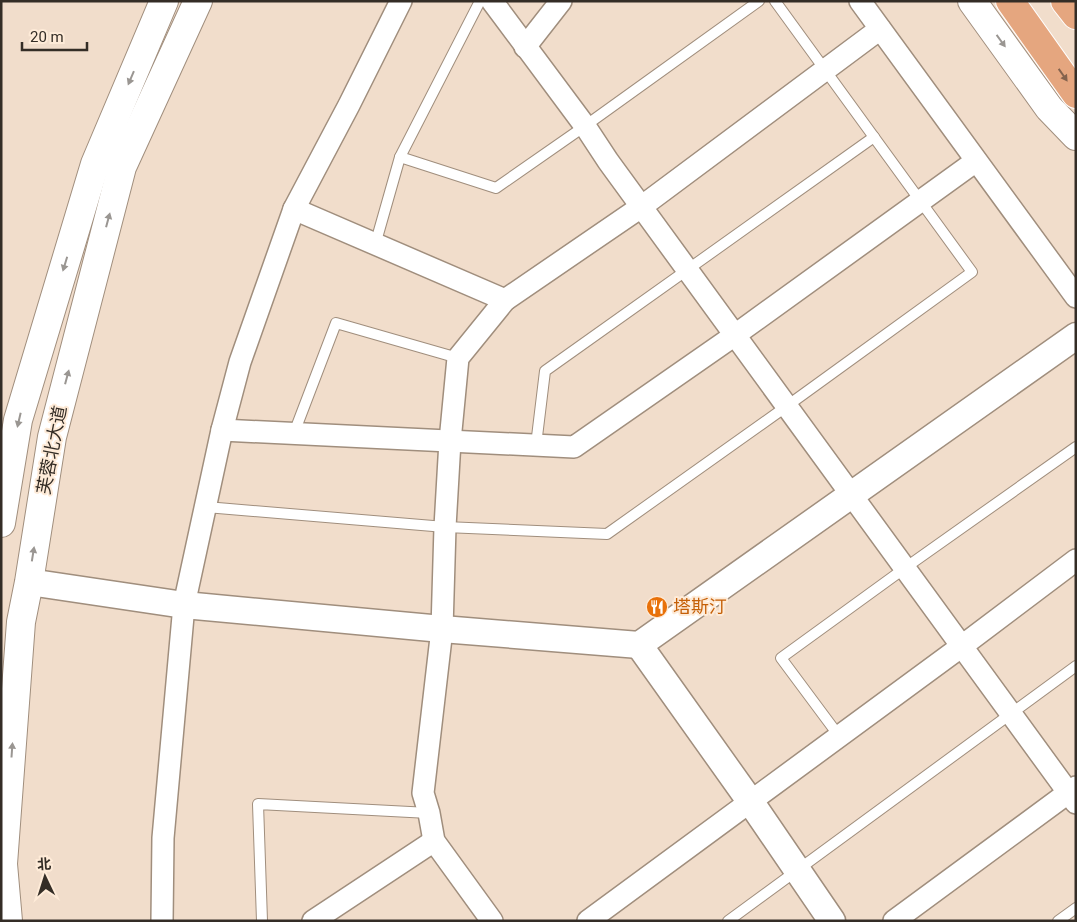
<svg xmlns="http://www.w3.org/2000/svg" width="1077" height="922" font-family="Roboto,'Noto Sans SC',sans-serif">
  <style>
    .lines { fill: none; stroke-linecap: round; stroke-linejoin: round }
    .service-casing { stroke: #a08e7d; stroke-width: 12 }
    .minor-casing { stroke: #a08e7d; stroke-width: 24 }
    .tertiary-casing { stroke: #a08e7d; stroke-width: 29 }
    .secondary-casing { stroke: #a08e7d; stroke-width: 30 }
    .primary-casing { stroke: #fff; stroke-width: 30 }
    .service { stroke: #fff; stroke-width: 10 }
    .minor { stroke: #fff; stroke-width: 21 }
    .tertiary { stroke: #fff; stroke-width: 26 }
    .secondary { stroke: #fff; stroke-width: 28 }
    .primary { stroke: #e5a67f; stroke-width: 28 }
    .oneway { fill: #9a9692 }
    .oneway2 { fill: #84634e }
    .labels { text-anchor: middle; stroke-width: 4; stroke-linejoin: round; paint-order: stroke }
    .street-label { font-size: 18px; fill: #342d26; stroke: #feebd8 }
    .food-label { font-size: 18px; fill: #c56008; stroke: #feebd8; text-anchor: start }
  </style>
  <rect width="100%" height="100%" fill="#f1ddcb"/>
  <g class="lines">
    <g class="service-casing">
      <g id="service">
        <polyline points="400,157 496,188 585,126 759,1"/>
        <polyline points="375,245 400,157 480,1"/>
        <polyline points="294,433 336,323 458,358"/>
        <polyline points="536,445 545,371 874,137"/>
        <polyline points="206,507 445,527 607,534 787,406 972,272 775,1"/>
        <polyline points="839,736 781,658 905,568 1076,447"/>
        <polyline points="262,921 258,804 429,813"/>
        <polyline points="728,921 1076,666"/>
        <polyline points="1058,921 1076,908"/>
      </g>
    </g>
    <g class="minor-casing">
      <g id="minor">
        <polyline points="492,1 585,126 608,161 1076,803"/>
        <polyline points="860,1 1076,297"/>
        <polyline points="525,47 561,1"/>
        <polyline points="294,209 505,300"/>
        <polyline points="222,430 574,447 735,335 976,161"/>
        <polyline points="162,921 163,838 184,605 222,430 240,362 294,209 349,105 401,1"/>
        <polyline points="313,921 434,841"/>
        <polyline points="492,921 434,841 429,813 423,793 442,629 445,527 450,441 458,358 505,300 641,207 880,29"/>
        <polyline points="588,921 962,646 1076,560"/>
        <polyline points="894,921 1076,787"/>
      </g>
    </g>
    <g class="tertiary-casing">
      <g id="tertiary">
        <polyline points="29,582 184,605 442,629 639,645 1076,336"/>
        <polyline points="639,645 750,801 832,921"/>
      </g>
    </g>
    <g class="secondary-casing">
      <g id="secondary">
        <polyline points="972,1 1049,108 1076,136"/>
        <polyline points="1,523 18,420 95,164 164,1"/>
        <polyline points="8,921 3,864 21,622 29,582 52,437 122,167 198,1"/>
      </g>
    </g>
    <g class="primary-casing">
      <g id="primary">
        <polyline points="1010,1 1076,94"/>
        <polyline points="1065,1 1076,15"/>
      </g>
    </g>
    <use href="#service" class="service"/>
    <use href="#minor" class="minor"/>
    <use href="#tertiary" class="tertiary"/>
    <use href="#secondary" class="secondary"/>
    <use href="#primary" class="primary"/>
  </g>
  <defs><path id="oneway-solid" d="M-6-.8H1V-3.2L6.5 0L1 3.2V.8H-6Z" transform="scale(1.25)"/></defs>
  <g class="oneway">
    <use href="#oneway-solid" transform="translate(1001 41) rotate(54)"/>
    <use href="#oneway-solid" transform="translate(131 78) rotate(113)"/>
    <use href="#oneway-solid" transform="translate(108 220) rotate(-75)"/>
    <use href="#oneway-solid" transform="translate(65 264) rotate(107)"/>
    <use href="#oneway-solid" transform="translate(67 377) rotate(-75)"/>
    <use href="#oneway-solid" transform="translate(19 420) rotate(103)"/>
    <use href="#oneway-solid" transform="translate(33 554) rotate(-81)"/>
    <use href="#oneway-solid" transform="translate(12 750) rotate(-86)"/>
  </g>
  <use class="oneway2" href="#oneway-solid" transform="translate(1063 75) rotate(55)"/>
  <defs>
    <g id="restaurant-disc" transform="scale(1.125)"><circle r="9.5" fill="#e8710a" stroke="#feebd8"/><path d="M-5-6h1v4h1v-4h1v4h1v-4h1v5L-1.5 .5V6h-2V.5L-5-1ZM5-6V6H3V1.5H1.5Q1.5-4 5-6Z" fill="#fff"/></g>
  </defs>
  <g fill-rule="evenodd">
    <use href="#restaurant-disc" x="657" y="607"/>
  </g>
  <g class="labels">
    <g class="street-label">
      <text transform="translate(52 450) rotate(-79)" y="6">芙蓉北大道</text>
    </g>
    <g class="food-label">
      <text x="673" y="613">塔斯汀</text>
    </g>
  </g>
  <rect width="1077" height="922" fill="none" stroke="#342d26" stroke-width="5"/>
  <g transform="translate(45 877) rotate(356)" stroke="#feebd8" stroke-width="4" paint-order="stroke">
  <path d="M0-4L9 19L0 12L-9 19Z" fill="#342d26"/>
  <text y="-8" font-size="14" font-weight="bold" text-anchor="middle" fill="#342d26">北</text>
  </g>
  <path d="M22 42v8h65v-8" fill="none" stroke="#342d26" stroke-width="2.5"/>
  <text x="30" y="42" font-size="15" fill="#342d26" stroke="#feebd8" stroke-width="4" paint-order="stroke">20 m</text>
</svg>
